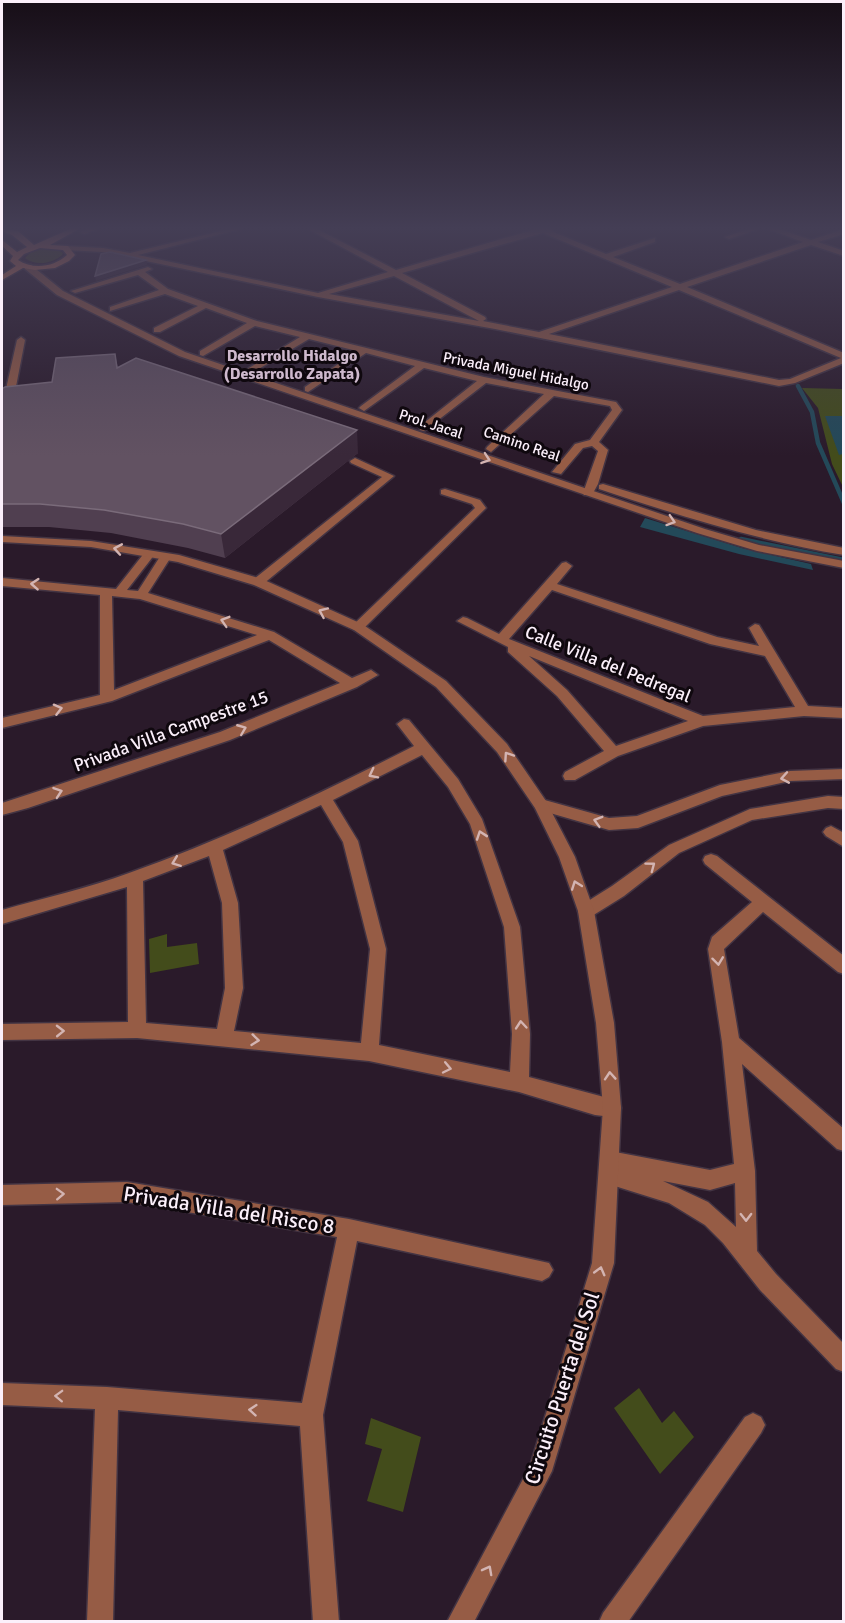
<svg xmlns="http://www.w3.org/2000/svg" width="845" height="1623" font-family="Signika,sans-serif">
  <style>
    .green { fill: #434c1b }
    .water { fill: #234959 }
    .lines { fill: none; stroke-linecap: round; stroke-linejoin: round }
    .stream { stroke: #234959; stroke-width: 4.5 }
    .minor-casing { stroke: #433443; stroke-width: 3 }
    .tertiary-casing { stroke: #433443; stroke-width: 3 }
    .secondary-casing { stroke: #433443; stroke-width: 3 }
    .minor { fill: #965c45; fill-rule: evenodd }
    .tertiary { fill: #965c45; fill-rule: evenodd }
    .secondary { fill: #da7d56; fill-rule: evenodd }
    .wall { fill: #503f50 }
    .shaded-wall { fill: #392839 }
    .building { fill: #625262; stroke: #7a6b7a; stroke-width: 1.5 }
    .oneway { stroke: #d3b4b2 }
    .labels { text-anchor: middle; stroke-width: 6; stroke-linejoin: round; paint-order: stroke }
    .far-street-label { font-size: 15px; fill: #fbeffa; stroke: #0f080e }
    .far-neighbourhood-label { font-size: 16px; font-weight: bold; fill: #ceb9cd; stroke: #0f080e }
    .street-label { font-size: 18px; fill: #fbeffa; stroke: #0f080e }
    .near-street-label { font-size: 21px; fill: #fbeffa; stroke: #0f080e }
  </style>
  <rect width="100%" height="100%" fill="#2a1a2a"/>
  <g class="green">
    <path d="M41,249l17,1 5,3 -1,2c-10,9 -27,11 -37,3l6,-6z"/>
    <polygon points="802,388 843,389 843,487 832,464 818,408"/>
    <polygon points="167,934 167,947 197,943 199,964 150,973 149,939"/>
    <polygon points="639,1388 662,1423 674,1411 694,1437 660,1474 614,1408"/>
    <polygon points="371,1418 421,1437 403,1512 367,1501 382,1449 365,1444"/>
  </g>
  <g class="water">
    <polygon points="825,416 843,416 843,454 839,455"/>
    <polygon points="645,518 742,548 811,564 813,570 739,554 640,527"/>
  </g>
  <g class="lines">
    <g class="stream">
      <polyline points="798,386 812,412 818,443 844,503"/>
      <polyline points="741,539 844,560"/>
    </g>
    <g class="minor-casing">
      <g id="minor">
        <polygon points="87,229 99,229 84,234 80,232"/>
        <path d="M229,229h12l-103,26 180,38 70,-21 -80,-43h9l79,41 140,-41h17l-2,2 55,23 49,-16v4l-42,15 67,27 123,-42 -35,-13h11l32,11 33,-11v5l-26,8 26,9v5l-33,-11 -124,42 157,66v10l-49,20 -16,3 -284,-57 -177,-32 -215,-45 -38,-2 -4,-2 4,-2 38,2 27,5zM543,233l129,54 -133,45 -56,-11 3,-2 -1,-2 -83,-44zM394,276l85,45 -150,-27zM679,290l162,68 -51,21 -11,1 -230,-46z"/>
        <polygon points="748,229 759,229 729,239 725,237"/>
        <polygon points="148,267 152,269 145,272 168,289 257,321 484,377 616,402 622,410 599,442 608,450 598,484 592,495 584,495 583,493 598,451 592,446 583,448 561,474 552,472 575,444 590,440 612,410 610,406 554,396 491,452 486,449 487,447 544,394 486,383 424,431 420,430 420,426 477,381 424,368 364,411 359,408 361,406 415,366 366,353 308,392 305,391 305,387 357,351 309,339 252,373 247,370 249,368 300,337 255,326 203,356 200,355 200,351 247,323 206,308 160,332 154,332 154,328 198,306 165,294 110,311 110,307 159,290 138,275 75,293 71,291"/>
        <polygon points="21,337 25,340 12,407 7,410 2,407 17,340"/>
        <polygon points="355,458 394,476 262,585 254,585 254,579 382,477 351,463 350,461"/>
        <polygon points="445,489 480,500 486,508 362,630 354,630 352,627 354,624 475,508 472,504 441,494 441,490"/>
        <path d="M149,551l6,3 -28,36 11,1 23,-36h8l2,2 -23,36 126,39 78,46 19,-8 7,5 -21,12 -127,53 -202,68 -26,7v-12l218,-71 120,-49 -71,-43 -157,61 -110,27v-10l98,-23v-100l-98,-9v-8l114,11 29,-37zM112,596l28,3 117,36 -143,55z"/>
        <path d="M566,562l6,4 -15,18 160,53 42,9 -10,-18 6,-4 4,1 49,81 36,2v10l-40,-2 -101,10 -85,30 -43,24h-10l-2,-4 2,-4 39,-21 -47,-55 -49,-44v-5l-51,-26 6,-4 4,1 32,16 63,-71zM552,590l158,54 55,12 30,51 -92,9 -194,-77zM529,656l159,65 -72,25 -49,-56z"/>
        <path d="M404,719l5,1 49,59 24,40 38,108 10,107 -1,43 90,24 2,7 -2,7 -7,2 -17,-2 -76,-23 -150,-31 -232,-23 -135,2v-16l126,-2 -1,-135 -125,37v-14c42,-12 86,-22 127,-37 98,-35 193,-80 285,-127l-17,-22zM422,755l26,32 22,37 34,103 8,107 -2,38 -131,-27 7,-96 -28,-108 -25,-41zM321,805l22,37 27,107 -9,94 -127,-12 9,-43 -5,-85 -15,-53zM209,856l13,47 3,85 -8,41 -71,-6 -3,-142z"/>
        <polygon points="844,769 844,779 790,781 722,796 638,828 609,830 536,809 534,805 536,801 541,799 609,818 637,816 720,785 790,771"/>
        <polygon points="828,796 844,797 844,809 828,808 752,820 679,853 624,896 592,916 586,918 580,916 578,911 580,906 612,886 669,845 750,809"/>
        <polygon points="831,826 844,833 844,847 826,836 823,832 826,828"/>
        <path d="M711,854l6,2 127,100v18l-6,-2 -75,-60 -39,37 15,89 105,91v22l-7,-2 -95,-85 13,107 2,80 19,23 68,70v28l-8,-3 -76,-79 -37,-47 -18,-18 -36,-22 -67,-21 -3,-7 4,-7 -3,-7 3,-7 7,-3 100,19 24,-6 -12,-122 -14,-93 4,-12 40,-35 -47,-38 -2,-4 2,-4zM663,1181l47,9 25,-7 1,44 -28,-25z"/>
        <polygon points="127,1182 349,1219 549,1263 553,1270 549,1277 542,1281 357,1241 323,1415 339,1622 313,1622 300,1426 118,1410 113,1622 87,1622 95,1409 2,1405 2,1383 107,1387 302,1403 337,1237 127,1202 2,1205 2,1185"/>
        <polygon points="753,1413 761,1417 765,1425 761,1433 628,1622 599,1622 603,1613 745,1417"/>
      </g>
    </g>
    <g class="tertiary-casing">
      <g id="tertiary">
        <polygon points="25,265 31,265 63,291 185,352 705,529 759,545 844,561 844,568 757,551 697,533 179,356 57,295 25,269"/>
        <path d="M603,484l153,46 88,18v7c-84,-14 -164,-39 -245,-66v-4z"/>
        <polygon points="2,536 91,541 179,555 262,579 362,624 446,681 507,744 546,801 575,857 594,911 614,1023 621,1108 614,1263 552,1471 474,1622 447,1622 530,1466 592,1263 603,1108 596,1023 578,911 559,857 535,808 497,752 436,687 354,630 254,585 178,562 91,547 2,542"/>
      </g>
    </g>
    <g class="secondary-casing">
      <path id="secondary" d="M2,229l16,2 16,14 36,-16h9l-29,16 18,1 7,9 -6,6 -14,7 -20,2 -12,-2 -21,12v-5l14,-9 -6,-5 3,-5 -11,-10v-6l15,12 10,-5 -15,-12 -10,-4zM40,248l23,2 4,5c-13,12 -34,15 -49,5l6,-6z"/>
    </g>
    <use href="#minor" class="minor"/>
    <use href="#tertiary" class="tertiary"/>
    <use href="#secondary" class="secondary"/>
  </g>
  <polygon class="wall" points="115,354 118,368 358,453 225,558 188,548 111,533 49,527 2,527 2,389 52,382"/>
  <g class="shaded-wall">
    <polygon points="146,260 147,265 96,281 95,276"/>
    <polygon points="357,430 358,453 225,558 221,534"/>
  </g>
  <g class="building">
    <polygon points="110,252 146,260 95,276 101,254"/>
    <polygon points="115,354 117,368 136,358 357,430 221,534 183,524 104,510 40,504 2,504 2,389 5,387 52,382 56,358"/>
  </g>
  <defs><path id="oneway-chevron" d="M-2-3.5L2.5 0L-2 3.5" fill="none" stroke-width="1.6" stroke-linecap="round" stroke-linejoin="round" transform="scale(1.5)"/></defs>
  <g class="oneway">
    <use href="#oneway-chevron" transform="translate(486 459) rotate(19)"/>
    <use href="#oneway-chevron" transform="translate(671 521) rotate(18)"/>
    <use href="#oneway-chevron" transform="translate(118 549) rotate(-170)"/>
    <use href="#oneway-chevron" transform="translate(35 584) rotate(-176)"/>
    <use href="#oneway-chevron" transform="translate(323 612) rotate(-156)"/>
    <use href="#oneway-chevron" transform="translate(225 621) rotate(-163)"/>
    <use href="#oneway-chevron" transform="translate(58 709) rotate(-14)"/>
    <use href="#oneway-chevron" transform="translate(242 729) rotate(-22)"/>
    <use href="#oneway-chevron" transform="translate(508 756) rotate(-124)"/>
    <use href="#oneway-chevron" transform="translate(373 774) rotate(153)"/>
    <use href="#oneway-chevron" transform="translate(785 778) rotate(170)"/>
    <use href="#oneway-chevron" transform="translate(58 792) rotate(-19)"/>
    <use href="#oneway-chevron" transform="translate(598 821) rotate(-164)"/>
    <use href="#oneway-chevron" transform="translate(481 835) rotate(-109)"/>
    <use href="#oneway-chevron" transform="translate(176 862) rotate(159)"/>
    <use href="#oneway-chevron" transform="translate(651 866) rotate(-37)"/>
    <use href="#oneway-chevron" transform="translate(576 885) rotate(-110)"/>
    <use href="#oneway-chevron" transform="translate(718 961) rotate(83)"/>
    <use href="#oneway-chevron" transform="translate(521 1025) rotate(-95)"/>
    <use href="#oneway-chevron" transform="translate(60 1031) rotate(-1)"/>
    <use href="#oneway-chevron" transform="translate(255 1040) rotate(6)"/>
    <use href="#oneway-chevron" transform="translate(447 1068) rotate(12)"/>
    <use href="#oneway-chevron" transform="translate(610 1076) rotate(-94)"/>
    <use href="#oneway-chevron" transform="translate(60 1194) rotate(-2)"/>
    <use href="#oneway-chevron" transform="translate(746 1217) rotate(89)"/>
    <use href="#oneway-chevron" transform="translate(600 1271) rotate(-75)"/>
    <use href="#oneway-chevron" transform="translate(59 1396) rotate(-178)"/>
    <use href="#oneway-chevron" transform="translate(253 1410) rotate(-175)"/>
    <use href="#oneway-chevron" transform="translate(488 1570) rotate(-62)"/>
  </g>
  <linearGradient id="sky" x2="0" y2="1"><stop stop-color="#170e17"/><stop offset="0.5" stop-color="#443e55"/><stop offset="1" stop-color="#443e55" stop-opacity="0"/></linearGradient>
  <rect width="845" height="456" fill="url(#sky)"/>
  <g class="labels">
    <g class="far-street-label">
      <text transform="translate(516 371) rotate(11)" y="5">Privada Miguel Hidalgo</text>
      <text transform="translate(431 424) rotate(18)" y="5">Prol. Jacal</text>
      <text transform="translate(522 444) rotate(19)" y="5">Camino Real</text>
    </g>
    <g class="far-neighbourhood-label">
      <text x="292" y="361">Desarrollo Hidalgo<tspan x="292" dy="18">(Desarrollo Zapata)</tspan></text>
    </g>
    <g class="street-label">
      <text transform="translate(608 664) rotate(22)" y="6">Calle Villa del Pedregal</text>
      <text transform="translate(171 731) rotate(-20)" y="6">Privada Villa Campestre 15</text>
    </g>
    <g class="near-street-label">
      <text transform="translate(229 1210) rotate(9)" y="7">Privada Villa del Risco 8</text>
      <text transform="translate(562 1388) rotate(-72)" y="7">Circuito Puerta del Sol</text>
    </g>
  </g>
  <rect width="845" height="1623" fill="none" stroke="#fbeffa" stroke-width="6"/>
</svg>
